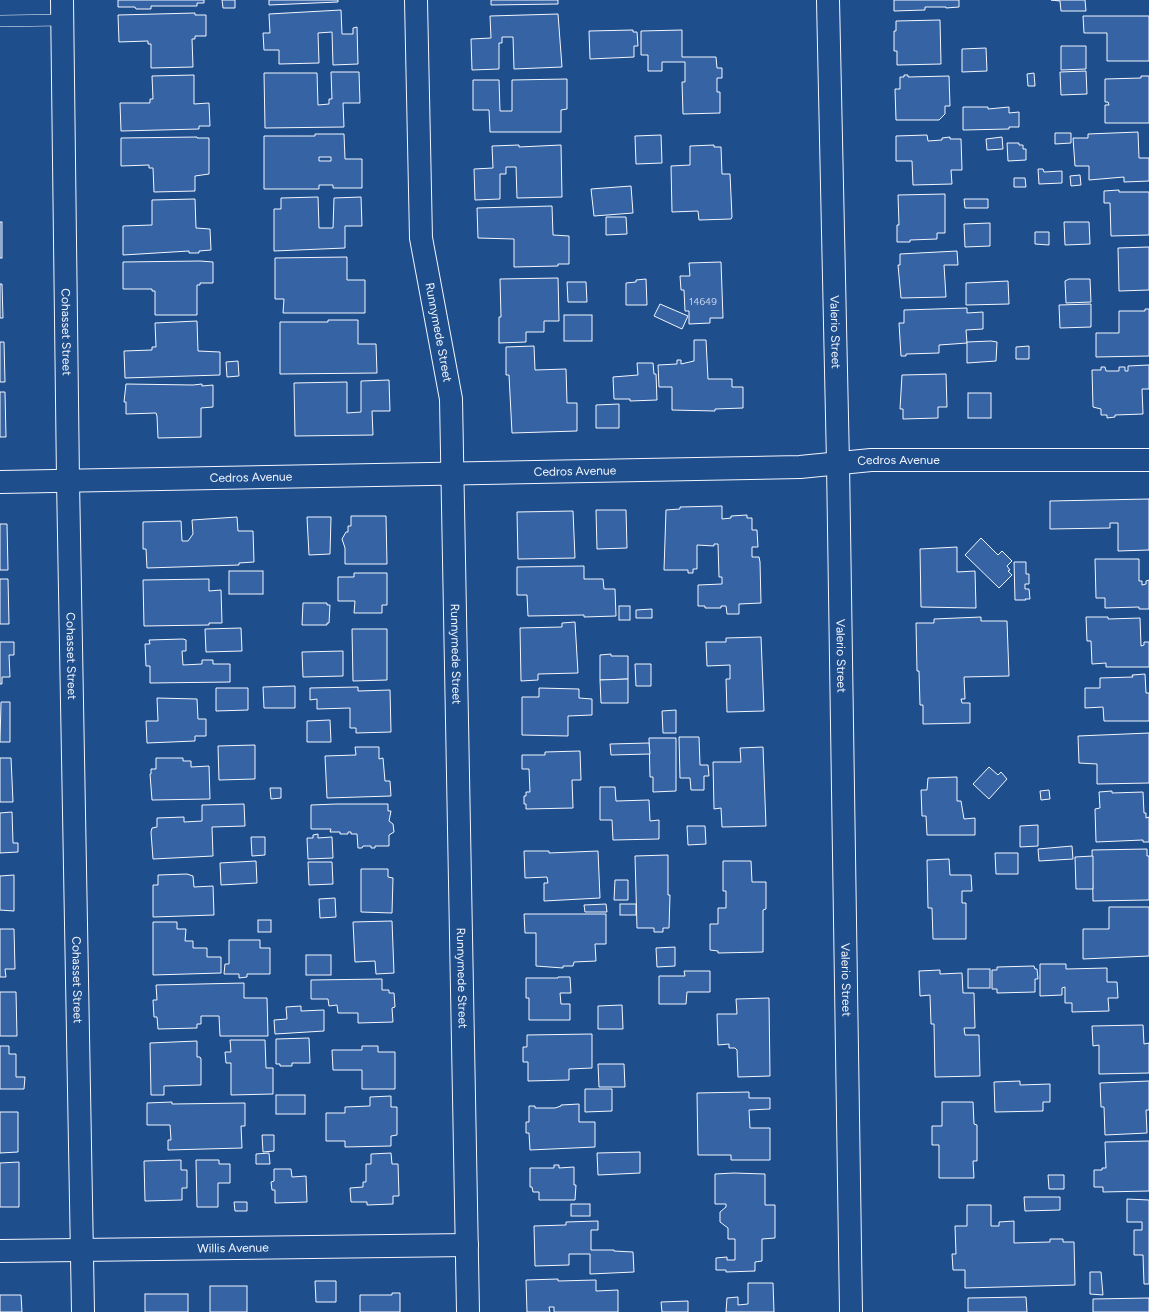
<svg xmlns="http://www.w3.org/2000/svg" width="1149" height="1312" font-family="Figtree,sans-serif">
  <style>
    .building { fill: #3563a3; stroke: #f2f6ff; fill-rule: evenodd }
    .lines { fill: none; stroke-linecap: round; stroke-linejoin: round }
    .service-casing { stroke: #f2f6ff; stroke-width: 12 }
    .minor-casing { stroke: #f2f6ff; stroke-width: 24 }
    .tertiary-casing { stroke: #f2f6ff; stroke-width: 24 }
    .service { stroke: #1f4e8c; stroke-width: 11 }
    .minor { stroke: #1f4e8c; stroke-width: 22 }
    .tertiary { stroke: #1f4e8c; stroke-width: 22 }
    .labels { text-anchor: middle; stroke-width: 3; stroke-linejoin: round; paint-order: stroke }
    .number-label { font-size: 10px; fill: #c3d1e8 }
    .street-label { font-size: 12px; fill: #f2f6ff; stroke: #1f4e8c }
  </style>
  <rect width="100%" height="100%" fill="#1f4e8c"/>
  <g class="building">
    <polygon points="118,0 204,0 204,3 197,3 197,6 151,6 151,9 136,9 135,7 118,7"/>
    <polygon points="222,0 235,0 235,8 223,8"/>
    <polygon points="269,0 338,0 338,2 269,5"/>
    <polygon points="491,0 558,0 558,4 491,5"/>
    <polygon points="894,0 959,0 959,7 946,8 946,7 925,7 925,10 894,11"/>
    <polygon points="1051,0 1085,0 1086,11 1061,11 1060,1"/>
    <polygon points="341,10 342,34 353,34 353,28 357,27 358,64 333,65 332,32 318,33 319,63 279,64 279,50 264,50 263,33 270,33 269,14"/>
    <polygon points="195,13 195,15 206,15 206,36 195,36 195,39 192,39 193,67 151,68 151,44 148,44 148,41 119,42 118,15"/>
    <polygon points="558,14 562,67 514,69 513,37 502,37 502,43 499,43 499,69 472,70 471,39 491,38 490,16"/>
    <polygon points="1083,16 1149,16 1149,61 1107,61 1107,33 1084,33"/>
    <polygon points="940,20 941,64 897,65 897,51 894,51 894,31 896,31 896,21"/>
    <polygon points="633,30 633,32 637,32 638,46 634,46 634,57 590,59 589,31"/>
    <polygon points="682,30 682,57 716,57 717,68 722,68 722,78 717,78 717,92 720,92 720,113 683,114 682,82 685,82 685,62 662,62 662,71 648,71 648,55 641,55 641,31"/>
    <polygon points="1061,46 1086,46 1086,69 1061,70"/>
    <polygon points="986,48 987,71 962,72 962,49"/>
    <polygon points="1086,71 1087,94 1061,95 1060,72"/>
    <polygon points="331,72 359,72 360,103 343,103 344,127 265,128 264,73 317,73 318,105 329,104 329,99 332,99"/>
    <polygon points="1034,73 1035,86 1028,86 1027,74"/>
    <polygon points="194,75 194,104 209,103 210,126 199,126 199,129 121,131 120,103 150,103 150,99 153,99 152,76"/>
    <polygon points="904,75 908,75 908,77 949,76 950,106 945,106 945,114 939,120 896,120 895,89 900,89 900,77 904,77"/>
    <polygon points="1141,76 1149,76 1149,123 1105,123 1105,105 1109,105 1108,102 1105,102 1105,79 1141,78"/>
    <polygon points="567,79 567,109 561,110 561,132 490,132 489,110 473,110 473,80 499,80 500,111 512,111 512,80"/>
    <polygon points="963,107 988,107 988,109 1009,107 1009,113 1019,112 1019,127 1009,127 1009,129 963,130"/>
    <polygon points="1138,132 1139,158 1149,158 1149,181 1124,182 1124,177 1089,180 1089,166 1075,166 1073,138 1088,138 1088,134"/>
    <polygon points="1055,133 1071,133 1071,143 1055,144"/>
    <path d="M315,134h29l1,25h17v29h-29v-3h-14v4h-55v-53h51zM319,157h12v4h-12z"/>
    <polygon points="661,135 662,163 636,164 635,136"/>
    <polygon points="927,135 928,141 942,140 942,138 950,137 950,139 961,139 962,170 951,170 952,184 913,185 912,161 896,161 896,136"/>
    <polygon points="197,137 197,138 209,138 209,174 195,176 195,191 154,192 153,168 149,168 149,165 121,166 121,138"/>
    <polygon points="1002,137 1003,149 987,150 986,139"/>
    <polygon points="1007,143 1019,143 1019,145 1023,145 1023,149 1026,149 1026,160 1008,161"/>
    <polygon points="519,145 519,147 561,145 562,197 517,198 516,167 506,167 506,174 500,174 500,199 475,200 474,169 493,168 492,146"/>
    <polygon points="714,145 714,147 721,147 722,174 730,174 732,217 731,219 699,220 698,211 672,212 671,166 690,165 690,146"/>
    <polygon points="1038,169 1043,169 1044,172 1062,171 1062,183 1039,184"/>
    <polygon points="1080,175 1081,185 1071,186 1070,176"/>
    <polygon points="1014,178 1025,178 1026,187 1014,187"/>
    <polygon points="631,186 633,213 594,216 591,189"/>
    <polygon points="1119,190 1119,192 1149,192 1149,235 1111,236 1110,203 1104,203 1104,191"/>
    <polygon points="945,194 945,233 937,233 937,239 910,240 910,242 897,242 897,225 899,225 898,195"/>
    <polygon points="318,197 319,228 333,228 334,198 361,197 362,226 345,226 345,248 274,251 274,209 281,209 281,198"/>
    <polygon points="195,199 196,228 210,229 211,250 199,251 199,253 189,253 189,251 123,255 123,226 152,225 152,200"/>
    <polygon points="964,199 988,199 988,208 965,208"/>
    <polygon points="552,206 553,235 569,236 569,264 558,264 558,266 514,267 514,239 478,238 477,208"/>
    <polygon points="606,217 626,217 627,234 606,235"/>
    <rect x="0" y="222" width="2" height="36"/>
    <polygon points="1064,222 1089,222 1090,244 1065,245"/>
    <polygon points="990,223 990,246 965,247 964,224"/>
    <polygon points="1035,232 1049,232 1049,245 1035,244"/>
    <polygon points="1149,247 1149,290 1119,291 1118,248"/>
    <polygon points="957,251 958,265 944,265 946,297 901,298 898,265 900,265 900,254"/>
    <polygon points="347,257 347,280 365,280 365,313 283,313 284,299 275,299 275,258"/>
    <polygon points="200,261 213,262 213,283 200,283 200,285 197,285 197,315 155,315 155,291 152,291 152,289 123,289 123,262"/>
    <polygon points="721,262 723,318 710,318 710,323 689,324 689,311 685,311 684,290 681,290 680,276 690,276 689,263"/>
    <polygon points="558,278 559,321 544,321 544,332 526,332 526,342 499,343 499,317 501,317 500,279"/>
    <polygon points="646,279 647,305 626,305 626,283 636,282 636,280"/>
    <polygon points="1069,279 1090,279 1091,302 1066,303 1065,281"/>
    <polygon points="1008,281 1009,304 966,305 966,283"/>
    <polygon points="567,282 586,282 587,302 568,302"/>
    <polygon points="0,284 2,284 3,318 0,318"/>
    <polygon points="660,304 688,316 682,329 654,316"/>
    <polygon points="1091,304 1091,327 1060,328 1059,305"/>
    <polygon points="967,308 967,313 983,312 983,329 966,330 967,343 939,345 939,353 906,354 906,356 901,356 899,323 904,323 904,310"/>
    <polygon points="1145,309 1149,309 1149,356 1096,357 1096,333 1119,333 1119,311 1145,311"/>
    <rect x="564" y="315" width="28" height="26"/>
    <polygon points="328,320 358,320 358,344 376,344 377,373 280,374 280,322 328,322"/>
    <polygon points="197,321 198,351 220,352 220,375 125,378 124,351 152,350 152,347 156,347 155,323"/>
    <polygon points="694,340 706,340 708,379 732,379 732,387 743,387 743,408 715,409 715,411 672,410 672,387 659,387 658,365 677,364 677,360 681,360 681,364 694,361"/>
    <polygon points="991,341 997,342 996,361 967,363 967,342"/>
    <polygon points="0,342 4,342 5,382 0,382"/>
    <polygon points="534,346 535,370 566,369 567,403 577,403 577,431 512,433 509,375 506,375 506,347"/>
    <polygon points="1029,346 1029,359 1016,359 1016,347"/>
    <polygon points="238,361 239,376 227,377 226,362"/>
    <polygon points="637,363 653,363 654,374 656,374 657,400 630,401 630,399 614,399 613,377 638,375"/>
    <polygon points="1149,365 1149,389 1142,389 1143,414 1115,415 1115,417 1107,418 1107,415 1101,415 1101,409 1093,407 1092,370 1101,370 1101,367 1105,367 1106,371 1119,371 1119,367 1125,367 1125,371 1128,371 1128,366"/>
    <polygon points="946,374 947,407 938,407 938,418 903,419 903,409 900,409 902,375"/>
    <polygon points="389,380 390,411 372,411 373,435 295,436 294,383 347,382 347,413 361,412 361,381"/>
    <polygon points="126,384 193,385 202,384 202,386 213,385 213,407 201,408 201,437 158,438 157,416 156,413 126,414 126,402 124,402"/>
    <polygon points="0,392 5,392 6,437 0,437"/>
    <rect x="968" y="393" width="23" height="25"/>
    <polygon points="619,404 619,428 596,428 596,405"/>
    <polygon points="1149,499 1149,550 1118,551 1118,523 1110,523 1110,528 1050,529 1050,501"/>
    <polygon points="722,506 722,519 731,518 731,516 747,515 747,518 752,518 752,530 757,530 758,547 752,547 752,557 759,557 760,562 761,603 739,604 739,614 727,614 726,606 721,606 721,608 705,608 705,606 698,606 698,585 722,584 722,577 719,577 718,544 714,544 714,546 697,545 697,569 693,569 693,573 688,573 688,570 664,570 666,510 680,509 680,507"/>
    <polygon points="596,510 626,510 627,548 597,549"/>
    <polygon points="573,511 575,558 518,559 517,512"/>
    <polygon points="351,516 386,516 387,564 345,564 345,548 342,539 346,532 348,532 348,526 351,526"/>
    <polygon points="237,517 238,531 253,531 254,562 239,563 239,565 147,568 146,549 143,549 143,522 181,521 182,541 188,541 193,534 192,520"/>
    <polygon points="307,517 331,517 330,554 309,555"/>
    <polygon points="0,524 7,524 8,570 0,570"/>
    <polygon points="981,538 998,555 1002,551 1012,561 1007,566 1010,570 1008,571 1012,575 999,588 965,555"/>
    <polygon points="957,547 957,572 975,571 976,608 921,607 920,549"/>
    <polygon points="1095,559 1139,559 1139,581 1142,581 1142,585 1146,584 1146,581 1149,580 1149,609 1139,609 1139,607 1105,608 1105,598 1096,598"/>
    <polygon points="1014,562 1026,562 1026,574 1029,574 1029,584 1025,584 1025,589 1029,589 1030,599 1025,599 1026,600 1015,600"/>
    <polygon points="584,566 584,579 603,579 604,589 615,589 616,616 584,617 584,615 528,616 527,595 517,595 517,567"/>
    <rect x="229" y="571" width="34" height="23"/>
    <polygon points="354,573 387,573 387,605 382,605 382,613 354,613 355,601 338,601 338,577 354,577"/>
    <polygon points="0,579 8,579 9,624 0,624"/>
    <polygon points="209,579 209,591 221,590 222,623 209,623 209,625 144,626 143,580"/>
    <polygon points="303,603 327,603 327,605 330,605 329,623 327,623 327,625 302,625"/>
    <rect x="619" y="606" width="11" height="14"/>
    <polygon points="652,609 652,618 636,618 636,610"/>
    <polygon points="981,617 981,621 1007,621 1009,676 964,677 965,699 961,699 962,703 970,703 970,723 923,724 923,705 920,705 919,671 917,671 916,623 934,623 934,619"/>
    <polygon points="1086,617 1108,617 1108,619 1140,618 1141,646 1144,645 1144,642 1149,642 1149,667 1106,667 1106,663 1092,664 1091,641 1087,641"/>
    <polygon points="575,622 578,673 538,674 538,680 521,681 520,628 562,627 562,623"/>
    <polygon points="241,628 242,651 206,652 205,629"/>
    <polygon points="352,629 387,629 387,680 353,681"/>
    <polygon points="761,637 764,711 727,712 726,679 730,679 730,665 707,666 706,642 726,642 726,638"/>
    <polygon points="183,639 186,640 186,651 182,651 183,665 202,664 202,660 213,660 213,664 230,664 230,682 150,683 150,666 146,666 145,644 150,644 149,640"/>
    <polygon points="0,642 14,642 14,655 9,655 10,677 2,677 2,684 0,684"/>
    <polygon points="343,651 343,676 303,677 302,652"/>
    <polygon points="611,654 611,656 628,656 628,679 600,680 600,655"/>
    <polygon points="635,664 651,664 651,686 636,686"/>
    <polygon points="1145,674 1146,693 1149,693 1149,721 1104,721 1103,707 1085,708 1085,688 1100,688 1100,678 1133,677 1132,675"/>
    <polygon points="628,679 628,703 601,703 600,680"/>
    <polygon points="295,686 295,708 264,708 263,687"/>
    <polygon points="358,687 358,691 390,690 391,732 356,733 356,728 350,728 350,708 317,709 317,699 310,700 310,688"/>
    <polygon points="216,688 248,688 248,710 216,711"/>
    <polygon points="539,688 579,689 579,698 592,699 592,715 568,716 568,736 522,735 522,697 539,697"/>
    <polygon points="157,698 197,699 198,719 206,719 206,736 195,736 195,741 147,743 146,721 158,721"/>
    <polygon points="1,702 10,702 10,742 0,742"/>
    <polygon points="676,710 676,733 663,733 662,711"/>
    <polygon points="330,720 331,742 307,742 307,721"/>
    <polygon points="1149,733 1149,783 1097,784 1097,764 1079,763 1078,736"/>
    <polygon points="679,737 699,737 700,765 708,765 709,776 704,776 704,790 691,790 690,778 680,778"/>
    <polygon points="649,738 676,738 676,791 653,792 653,777 650,777"/>
    <polygon points="649,743 650,754 611,755 610,744"/>
    <polygon points="255,745 255,779 219,780 218,746"/>
    <polygon points="355,747 379,747 379,759 383,758 385,781 390,781 391,796 327,798 325,756 356,755"/>
    <polygon points="763,747 766,826 722,827 721,808 714,809 713,762 741,762 740,748"/>
    <polygon points="580,751 581,780 572,780 573,808 526,809 526,804 524,804 524,796 526,796 526,792 530,792 529,769 522,769 522,755 545,755 545,752"/>
    <polygon points="0,758 11,758 13,802 0,802"/>
    <polygon points="156,758 183,758 183,761 191,761 191,767 209,766 210,799 152,800 150,774 151,774 151,769 156,769"/>
    <polygon points="989,767 998,775 1001,772 1007,779 989,799 973,784"/>
    <polygon points="957,777 957,801 961,801 964,819 975,818 975,835 927,835 926,816 922,816 921,790 927,790 928,778"/>
    <polygon points="600,787 615,787 616,801 649,800 650,821 659,820 659,839 613,840 612,820 600,820"/>
    <polygon points="270,788 281,788 281,798 271,799"/>
    <polygon points="1049,790 1050,799 1041,800 1040,791"/>
    <polygon points="1112,791 1112,793 1143,792 1144,813 1146,813 1146,818 1149,817 1149,842 1143,842 1143,840 1096,842 1095,809 1100,808 1099,792"/>
    <polygon points="244,804 245,826 212,827 213,856 153,859 151,832 152,828 157,827 157,818 184,817 184,822 202,821 202,805"/>
    <polygon points="336,804 388,804 388,811 391,811 389,821 393,824 394,832 389,835 389,846 375,846 375,848 371,848 371,846 363,846 362,848 358,848 357,834 351,834 351,832 348,832 348,834 340,834 340,832 330,832 331,829 311,829 311,805"/>
    <polygon points="12,812 13,843 18,843 18,852 0,853 0,813"/>
    <polygon points="1038,825 1038,846 1020,847 1020,826"/>
    <polygon points="687,826 705,826 706,844 688,845"/>
    <polygon points="318,834 318,838 332,837 333,858 308,859 307,838 313,838 313,835"/>
    <polygon points="251,837 265,837 265,855 252,856"/>
    <polygon points="1072,846 1073,859 1039,861 1038,849"/>
    <polygon points="1147,849 1147,856 1149,856 1149,900 1093,901 1092,850"/>
    <polygon points="524,851 549,851 549,853 598,851 600,898 544,901 544,883 548,883 547,877 525,878"/>
    <polygon points="995,853 1018,853 1018,874 996,874"/>
    <polygon points="668,855 668,895 670,895 669,928 663,928 663,932 654,932 654,928 637,928 635,856"/>
    <polygon points="1093,856 1093,889 1076,889 1075,857"/>
    <polygon points="949,859 950,875 971,875 972,891 962,891 962,903 966,903 966,939 933,939 932,908 928,908 927,860"/>
    <polygon points="256,861 257,883 221,885 220,863"/>
    <polygon points="723,861 751,861 752,882 766,882 766,909 763,910 763,952 718,953 718,951 710,950 710,924 718,924 718,908 726,908 726,891 723,891"/>
    <polygon points="308,862 332,862 333,884 309,885"/>
    <polygon points="361,869 388,869 388,877 393,878 392,913 361,912"/>
    <polygon points="187,874 193,876 194,887 213,886 214,915 153,917 153,885 158,885 158,875"/>
    <polygon points="14,875 14,911 0,910 0,876"/>
    <polygon points="615,880 628,880 628,900 614,900"/>
    <polygon points="335,898 336,917 320,918 319,899"/>
    <polygon points="606,904 607,912 585,912 584,905"/>
    <rect x="620" y="904" width="16" height="11"/>
    <polygon points="1109,907 1149,907 1149,956 1083,959 1083,929 1109,929"/>
    <polygon points="524,914 606,914 606,944 595,944 596,961 574,962 573,966 563,966 563,968 536,966 536,933 525,933"/>
    <rect x="258" y="920" width="13" height="12"/>
    <polygon points="392,921 394,973 376,974 375,961 355,962 353,922"/>
    <polygon points="153,922 177,922 177,929 186,929 185,941 193,941 193,948 207,948 207,957 221,957 221,973 153,975"/>
    <polygon points="0,929 14,929 15,969 5,969 6,977 0,977"/>
    <polygon points="229,940 260,940 260,948 270,948 270,974 247,974 247,977 239,978 239,974 224,974 225,964 229,964"/>
    <polygon points="675,947 675,966 657,967 656,948"/>
    <rect x="306" y="955" width="25" height="20"/>
    <polygon points="1040,964 1066,964 1066,969 1107,968 1107,982 1117,982 1118,998 1108,998 1109,1011 1072,1012 1072,1003 1065,1003 1065,987 1062,988 1062,995 1040,996"/>
    <polygon points="1034,966 1035,969 1037,969 1038,979 1035,979 1035,992 997,993 997,989 992,989 992,970 997,970 997,967"/>
    <rect x="968" y="969" width="22" height="19"/>
    <polygon points="940,970 940,974 962,973 963,993 974,993 975,1028 964,1028 965,1035 979,1035 980,1076 935,1077 934,1024 931,1024 930,995 920,996 919,971"/>
    <polygon points="684,971 710,971 710,992 687,992 686,1004 659,1004 659,976 685,976"/>
    <polygon points="558,977 570,977 571,993 560,993 561,1004 570,1004 570,1020 529,1020 529,998 526,998 526,978 558,978"/>
    <polygon points="382,979 382,990 389,990 389,993 394,993 395,1007 392,1008 393,1022 358,1023 358,1013 338,1013 337,1005 329,1006 328,999 311,999 311,980"/>
    <polygon points="244,983 244,998 267,998 268,1036 220,1036 219,1016 201,1016 201,1024 197,1024 197,1028 158,1029 157,1017 154,1017 153,1000 157,1000 156,985"/>
    <polygon points="0,992 16,992 17,1036 0,1036"/>
    <polygon points="769,998 770,1076 738,1077 737,1050 735,1048 729,1048 729,1044 718,1045 717,1014 737,1014 736,999"/>
    <polygon points="622,1005 623,1029 598,1029 598,1006"/>
    <polygon points="301,1006 301,1011 324,1010 324,1031 275,1034 274,1020 287,1019 286,1007"/>
    <polygon points="1143,1025 1144,1044 1149,1043 1149,1073 1099,1074 1099,1045 1093,1046 1092,1026"/>
    <polygon points="592,1034 592,1068 569,1069 569,1080 528,1081 528,1062 523,1062 523,1047 527,1047 527,1035"/>
    <polygon points="309,1038 310,1063 292,1063 292,1066 280,1066 280,1064 276,1064 276,1039"/>
    <polygon points="230,1040 265,1040 266,1068 273,1068 273,1094 231,1095 231,1063 226,1063 225,1052 231,1052"/>
    <polygon points="197,1041 197,1057 200,1057 201,1059 201,1085 164,1086 164,1095 151,1095 150,1043"/>
    <polygon points="0,1046 9,1046 9,1054 16,1054 16,1077 25,1077 24,1089 0,1089"/>
    <polygon points="362,1046 378,1046 378,1052 395,1052 395,1089 362,1089 362,1070 333,1070 332,1050 362,1050"/>
    <polygon points="598,1064 624,1064 625,1087 599,1087"/>
    <polygon points="1020,1081 1020,1085 1050,1084 1050,1102 1043,1102 1043,1111 995,1112 994,1082"/>
    <polygon points="1149,1081 1149,1110 1146,1110 1147,1133 1105,1135 1104,1107 1101,1107 1100,1083"/>
    <polygon points="585,1089 612,1089 612,1111 585,1112"/>
    <polygon points="749,1092 749,1098 770,1098 770,1109 749,1110 750,1128 770,1128 770,1160 731,1160 731,1155 698,1155 697,1093"/>
    <rect x="276" y="1095" width="29" height="19"/>
    <polygon points="391,1096 391,1107 397,1107 397,1135 391,1136 391,1146 345,1147 345,1141 326,1141 326,1113 345,1113 345,1107 370,1106 370,1097"/>
    <polygon points="172,1102 172,1104 245,1103 245,1126 241,1126 242,1148 168,1150 168,1140 171,1140 170,1125 147,1125 147,1103"/>
    <polygon points="942,1102 973,1102 974,1124 977,1125 977,1161 973,1161 974,1178 939,1178 939,1145 932,1145 932,1126 942,1126"/>
    <polygon points="579,1104 579,1122 595,1122 595,1147 530,1150 529,1133 526,1133 526,1122 529,1122 529,1106 535,1106 535,1108 555,1108 561,1106 561,1105"/>
    <polygon points="0,1112 18,1112 18,1152 0,1153"/>
    <polygon points="262,1135 274,1135 274,1151 263,1152"/>
    <polygon points="1149,1141 1149,1191 1103,1192 1103,1187 1094,1187 1094,1170 1102,1170 1102,1168 1106,1168 1105,1142"/>
    <polygon points="640,1152 640,1173 598,1175 597,1153"/>
    <polygon points="269,1153 270,1164 256,1164 256,1154"/>
    <polygon points="391,1153 392,1164 398,1164 399,1196 393,1196 393,1204 367,1205 367,1202 351,1202 350,1188 363,1187 363,1182 366,1182 366,1164 371,1164 371,1154"/>
    <polygon points="181,1160 181,1170 187,1170 187,1188 182,1188 182,1200 145,1201 144,1161"/>
    <polygon points="196,1160 219,1160 219,1164 230,1164 230,1183 218,1183 218,1207 197,1207"/>
    <polygon points="19,1162 19,1207 0,1207 0,1163"/>
    <polygon points="554,1165 559,1165 559,1168 574,1167 574,1185 576,1185 575,1200 539,1200 539,1192 533,1192 532,1187 530,1187 530,1168 554,1168"/>
    <polygon points="274,1169 291,1169 292,1177 306,1176 307,1202 275,1203 275,1190 272,1190 271,1182 274,1181"/>
    <polygon points="734,1173 765,1174 765,1205 775,1205 775,1238 762,1239 762,1261 755,1262 755,1271 726,1272 726,1270 716,1270 716,1258 727,1257 727,1260 735,1260 735,1239 728,1239 728,1228 720,1222 720,1212 726,1207 726,1204 715,1204 715,1174"/>
    <polygon points="1048,1175 1064,1175 1064,1189 1049,1189"/>
    <polygon points="1024,1197 1060,1197 1060,1210 1025,1211"/>
    <polygon points="1127,1199 1149,1200 1149,1284 1144,1284 1143,1255 1134,1255 1134,1230 1142,1230 1142,1222 1127,1222"/>
    <polygon points="234,1202 247,1202 247,1211 235,1211"/>
    <rect x="571" y="1204" width="19" height="12"/>
    <polygon points="967,1205 991,1205 991,1226 999,1226 999,1222 1014,1221 1014,1243 1050,1242 1050,1239 1063,1239 1063,1242 1074,1242 1075,1285 965,1288 965,1270 953,1270 952,1254 956,1254 955,1226 967,1226"/>
    <polygon points="598,1221 598,1230 591,1230 591,1250 614,1250 614,1251 633,1252 634,1272 590,1274 590,1254 569,1254 569,1265 535,1266 534,1226 566,1225 566,1222"/>
    <polygon points="1090,1272 1101,1272 1103,1295 1090,1294"/>
    <polygon points="558,1279 558,1281 596,1280 596,1291 618,1290 618,1312 554,1312 554,1307 549,1307 550,1312 527,1312 526,1280"/>
    <polygon points="315,1281 336,1281 336,1302 316,1302"/>
    <polygon points="748,1283 773,1283 774,1312 726,1312 727,1298 738,1297 738,1305 748,1304"/>
    <rect x="210" y="1286" width="37" height="26"/>
    <polygon points="392,1293 400,1293 400,1312 360,1312 360,1295 392,1295"/>
    <rect x="145" y="1294" width="43" height="18"/>
    <polygon points="0,1295 21,1295 22,1312 0,1312"/>
    <polygon points="1026,1297 1027,1312 968,1312 968,1298"/>
    <polygon points="1149,1298 1149,1312 1093,1312 1093,1299"/>
    <polygon points="688,1301 688,1312 662,1312 661,1302"/>
  </g>
  <g class="lines">
    <g class="service-casing">
      <polyline id="service" points="0,21 62,20"/>
    </g>
    <g class="minor-casing">
      <g id="minor">
        <path id="s1" d="M62,0l6,480 15,832"/>
        <path id="s2" d="M416,0l5,238 30,161 17,913"/>
        <path id="s3" d="M0,482l800,-15 71,-7h278"/>
        <path id="s4" d="M0,1251l467,-6"/>
      </g>
    </g>
    <g class="tertiary-casing">
      <g id="tertiary">
        <path id="s5" d="M828,0l10,463 13,849"/>
      </g>
    </g>
    <use href="#service" class="service"/>
    <use href="#minor" class="minor"/>
    <use href="#tertiary" class="tertiary"/>
  </g>
  <g class="labels">
    <g class="number-label">
      <text x="703" y="305">14649</text>
    </g>
    <g class="street-label">
      <text dy="4" stroke="none"><textPath href="#s1" startOffset="332">Cohasset Street</textPath></text>
      <text dy="4" stroke="none"><textPath href="#s2" startOffset="334">Runnymede Street</textPath></text>
      <text dy="4" stroke="none"><textPath href="#s5" startOffset="332">Valerio Street</textPath></text>
      <text dy="4" stroke="none"><textPath href="#s3" startOffset="899">Cedros Avenue</textPath></text>
      <text dy="4" stroke="none"><textPath href="#s3" startOffset="575">Cedros Avenue</textPath></text>
      <text dy="4" stroke="none"><textPath href="#s3" startOffset="251">Cedros Avenue</textPath></text>
      <text dy="4" stroke="none"><textPath href="#s2" startOffset="657">Runnymede Street</textPath></text>
      <text dy="4" stroke="none"><textPath href="#s1" startOffset="656">Cohasset Street</textPath></text>
      <text dy="4" stroke="none"><textPath href="#s5" startOffset="656">Valerio Street</textPath></text>
      <text dy="4" stroke="none"><textPath href="#s2" startOffset="981">Runnymede Street</textPath></text>
      <text dy="4" stroke="none"><textPath href="#s1" startOffset="980">Cohasset Street</textPath></text>
      <text dy="4" stroke="none"><textPath href="#s5" startOffset="980">Valerio Street</textPath></text>
      <text dy="4" stroke="none"><textPath href="#s4" startOffset="233">Willis Avenue</textPath></text>
    </g>
  </g>
</svg>
